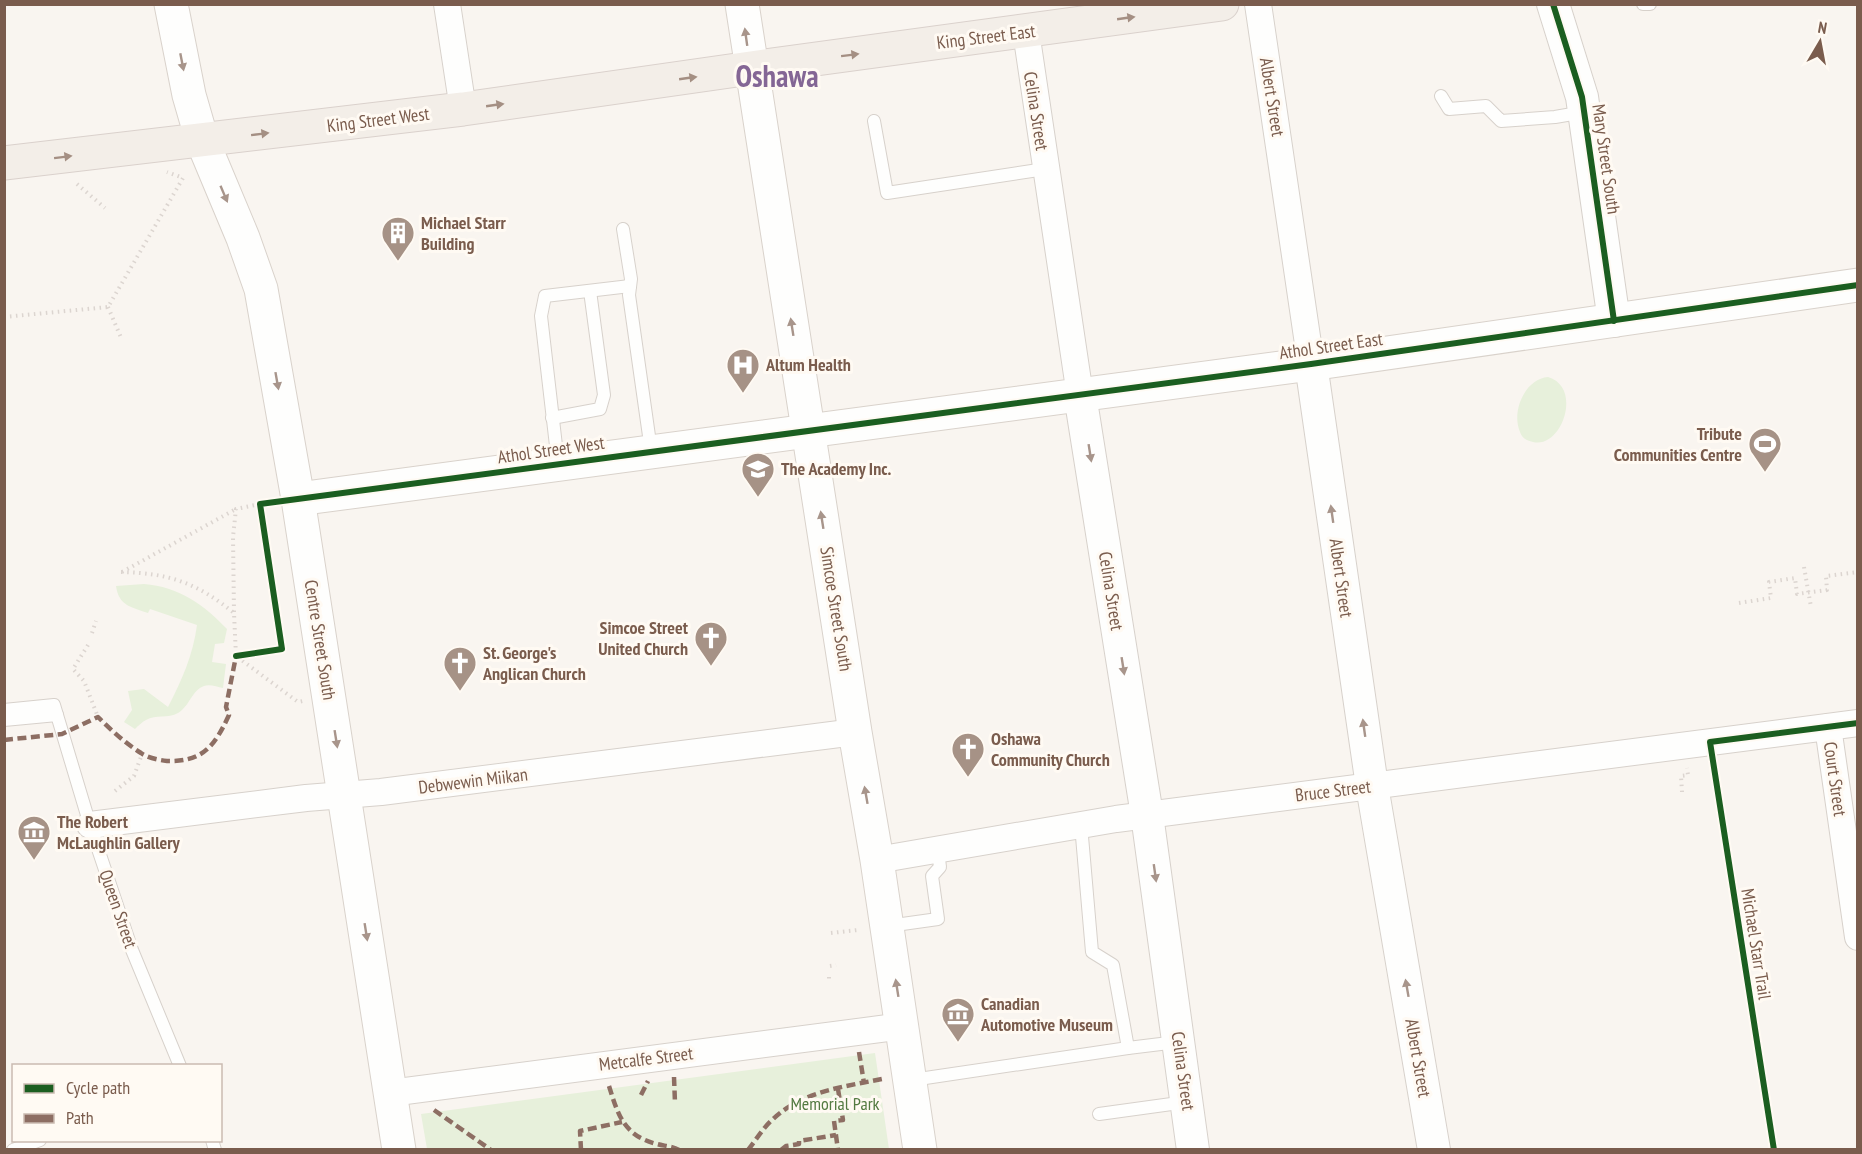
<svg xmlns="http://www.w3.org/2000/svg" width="1862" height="1154" font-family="'PT Sans Narrow',sans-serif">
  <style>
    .green { fill: #e7f0db }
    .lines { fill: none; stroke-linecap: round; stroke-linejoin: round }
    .service-casing { stroke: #d7d1cb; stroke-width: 14 }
    .minor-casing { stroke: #d7d1cb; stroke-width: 28 }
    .tertiary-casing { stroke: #d7d1cb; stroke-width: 34 }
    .secondary-casing { stroke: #d9d2cb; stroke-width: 35 }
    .primary-casing { stroke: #dad1cc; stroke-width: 35 }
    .path { stroke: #dcd5d0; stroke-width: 4; stroke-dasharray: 1.5 4.5; stroke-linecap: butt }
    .service { stroke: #fefefd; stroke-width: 12 }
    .minor { stroke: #fefefd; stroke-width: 26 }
    .tertiary { stroke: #fefefd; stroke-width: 32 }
    .secondary { stroke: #fefefd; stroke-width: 33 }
    .primary { stroke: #f3eee8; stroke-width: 33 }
    .quiet { stroke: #8d6e63; stroke-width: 4.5; stroke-dasharray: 9 4.5; stroke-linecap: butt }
    .cycleway-casing { stroke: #fffaf3; stroke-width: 10 }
    .cycleway { stroke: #1b5e20; stroke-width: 6 }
    .oneway { fill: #a48f83 }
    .oneway2 { fill: #a8958b }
    .labels { text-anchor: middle; stroke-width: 6; stroke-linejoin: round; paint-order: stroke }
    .street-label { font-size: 18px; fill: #7a5c4d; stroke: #fffaf3 }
    .poi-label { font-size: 18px; font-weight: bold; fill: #7a5c4d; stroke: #fffaf3; text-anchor: start }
    .park-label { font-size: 18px; fill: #537a41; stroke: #fffaf3 }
    .town-label { font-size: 30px; font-weight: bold; fill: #846695; stroke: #fffaf3 }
  </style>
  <rect width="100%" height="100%" fill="#f9f5f0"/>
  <g class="green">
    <path d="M1548,377c35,10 14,72 -15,65 -6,-1 -11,-4 -13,-10 -9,-21 5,-53 28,-55z"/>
    <path d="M144,584c35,3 59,20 83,45l-3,14 -9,1 -3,18 14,2 -3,24c-6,-1 -13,-4 -19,-2 -12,4 -15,21 -26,27 -10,6 -22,1 -32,7 -4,2 -8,6 -11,9l-11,-7 8,-12 -4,-19 16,-2 24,18c14,-27 25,-52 29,-82l-47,-16 -2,4c-17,-6 -29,-7 -32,-27z"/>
    <polygon points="875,1053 889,1149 427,1149 421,1114"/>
  </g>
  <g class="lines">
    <g class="service-casing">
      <g id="service">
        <polyline points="1643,4 1650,4"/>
        <polyline points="1441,96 1449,109 1486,106 1501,121 1555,117 1584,112"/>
        <polyline points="874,121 887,193 1045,169"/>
        <polyline points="623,229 631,279 629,295 651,450"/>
        <polyline points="552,418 600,409 604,395 590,291"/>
        <polyline points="558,463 541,316 545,296 630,286"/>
        <polyline points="4,710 54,705 90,825 132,950 180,1066"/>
        <polyline points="4,720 57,715"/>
        <polyline points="888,926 938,919 932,876 940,867 938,851"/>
        <polyline points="1128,1048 1177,1042"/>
        <polyline points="912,1080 1128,1048 1113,965 1092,952 1081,825"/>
        <polyline points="1099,1114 1186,1102"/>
        <polyline points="212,1140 215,1150"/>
        <polyline points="13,1150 40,1140"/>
      </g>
    </g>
    <g class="minor-casing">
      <g id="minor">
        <polyline points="447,4 463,109"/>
        <polyline points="1258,4 1311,364"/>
        <polyline points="1026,32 1080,395"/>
        <polyline points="1828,727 1858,937"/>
        <polyline points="90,825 306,798 381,792 855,732"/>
        <polyline points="877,860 1116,819 1858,723"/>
        <polyline points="390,1093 903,1026"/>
      </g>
    </g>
    <g class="tertiary-casing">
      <g id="tertiary">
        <polyline points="1553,4 1582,97 1614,321"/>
        <polyline points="1311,364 1372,786 1434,1150"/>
        <polyline points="1080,395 1147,815 1193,1150"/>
      </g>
    </g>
    <g class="secondary-casing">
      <g id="secondary">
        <polyline points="171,4 189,95 202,140 243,238 261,289 298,499 399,1150"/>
        <polyline points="742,4 855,732 877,860 920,1150"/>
        <polyline points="298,499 1311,364 1858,285"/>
      </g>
    </g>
    <g class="primary-casing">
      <polyline id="primary" points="4,163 463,109 779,64 1222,4"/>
    </g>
    <g class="path">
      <polyline points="77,184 105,208"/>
      <polyline points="108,307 122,340"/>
      <polyline points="4,317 108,307 183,178 167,172"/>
      <polyline points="1804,567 1811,607"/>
      <path d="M121,572c48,1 76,11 113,41l2,43 62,46 5,-1"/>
      <polyline points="122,572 236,509"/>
      <polyline points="1739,603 1771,598 1769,582 1795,578 1797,594 1827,590 1826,576 1858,572"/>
      <polyline points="234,612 233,537 236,509 260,504"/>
      <polyline points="92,633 96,621"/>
      <polyline points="88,645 73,669 84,681 98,717"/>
      <polyline points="115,791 134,776 142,754"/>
      <polyline points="1682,792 1681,776 1688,775 1687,768"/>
      <polyline points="831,933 858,930"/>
      <polyline points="830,966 836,965"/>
      <polyline points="829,977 829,980"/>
    </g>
    <use href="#service" class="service"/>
    <use href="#minor" class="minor"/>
    <use href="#tertiary" class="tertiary"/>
    <use href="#secondary" class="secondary"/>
    <use href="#primary" class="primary"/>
    <g class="quiet">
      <path d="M4,740l58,-6 36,-17c13,13 27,26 43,36 7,5 18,7 26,8 37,1 48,-16 62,-46l-3,-8 10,-51 4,-1"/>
      <polyline points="859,1052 864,1083"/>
      <polyline points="674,1077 675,1103"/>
      <path d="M609,1086c9,29 15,50 48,58 7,2 15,2 22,6"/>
      <polyline points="838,1089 843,1120 834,1121 838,1150"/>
      <polyline points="641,1095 648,1081"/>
      <polyline points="434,1110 491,1150"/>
      <polyline points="581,1150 580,1131 622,1122"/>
      <path d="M748,1150c8,-10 15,-22 24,-30 30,-29 71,-33 110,-41"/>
      <polyline points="781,1150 786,1146 799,1144 799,1141 836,1135"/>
    </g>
    <g class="cycleway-casing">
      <g id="cycleway">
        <polyline points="1553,4 1582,97 1614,321"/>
        <polyline points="236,656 282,649 260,504 1311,364 1858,285"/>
        <polyline points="1774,1150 1710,742 1858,723"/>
      </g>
    </g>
    <use href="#cycleway" class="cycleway"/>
  </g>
  <defs><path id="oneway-solid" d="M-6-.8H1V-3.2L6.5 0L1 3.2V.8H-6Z" transform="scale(1.5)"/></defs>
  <g class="oneway">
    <use href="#oneway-solid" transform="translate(1126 18) rotate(-8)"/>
    <use href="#oneway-solid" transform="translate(850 55) rotate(-7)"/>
    <use href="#oneway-solid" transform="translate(688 78) rotate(-8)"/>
    <use href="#oneway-solid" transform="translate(495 105) rotate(-8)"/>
    <use href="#oneway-solid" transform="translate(260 134) rotate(-7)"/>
    <use href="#oneway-solid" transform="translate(63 157) rotate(-7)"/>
  </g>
  <g class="oneway2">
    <use href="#oneway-solid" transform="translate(746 37) rotate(-98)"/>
    <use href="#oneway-solid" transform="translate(182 62) rotate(79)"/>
    <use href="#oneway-solid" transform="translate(224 194) rotate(67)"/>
    <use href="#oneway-solid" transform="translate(792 327) rotate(-99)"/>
    <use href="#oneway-solid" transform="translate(277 381) rotate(80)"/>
    <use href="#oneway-solid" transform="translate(1090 453) rotate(81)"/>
    <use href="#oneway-solid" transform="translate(1332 514) rotate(-98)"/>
    <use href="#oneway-solid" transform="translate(822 520) rotate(-99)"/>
    <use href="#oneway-solid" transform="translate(1123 666) rotate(81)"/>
    <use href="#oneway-solid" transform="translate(1364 728) rotate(-98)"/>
    <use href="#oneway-solid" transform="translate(336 739) rotate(81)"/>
    <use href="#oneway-solid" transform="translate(866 795) rotate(-100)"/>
    <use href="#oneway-solid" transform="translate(1155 873) rotate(82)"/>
    <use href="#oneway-solid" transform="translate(366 932) rotate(81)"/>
    <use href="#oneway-solid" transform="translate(897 988) rotate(-99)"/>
    <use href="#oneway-solid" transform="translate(1407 988) rotate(-100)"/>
  </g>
  <defs>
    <g id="building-pin" transform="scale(1.725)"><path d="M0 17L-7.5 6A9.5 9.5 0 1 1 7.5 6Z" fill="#a69286" stroke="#fffaf3"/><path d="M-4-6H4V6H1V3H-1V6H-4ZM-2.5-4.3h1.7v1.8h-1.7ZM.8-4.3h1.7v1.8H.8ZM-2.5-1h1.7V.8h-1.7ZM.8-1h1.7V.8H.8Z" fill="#fff"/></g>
    <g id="hospital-pin" transform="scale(1.725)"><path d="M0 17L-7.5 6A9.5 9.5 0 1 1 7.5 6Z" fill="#a69286" stroke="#fffaf3"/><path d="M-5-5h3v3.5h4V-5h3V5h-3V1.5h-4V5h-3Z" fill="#fff"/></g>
    <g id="stadium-pin" transform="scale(1.725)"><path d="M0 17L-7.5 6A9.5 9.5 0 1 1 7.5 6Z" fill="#a69286" stroke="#fffaf3"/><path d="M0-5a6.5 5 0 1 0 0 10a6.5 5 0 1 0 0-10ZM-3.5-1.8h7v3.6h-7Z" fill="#fff"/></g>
    <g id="university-pin" transform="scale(1.725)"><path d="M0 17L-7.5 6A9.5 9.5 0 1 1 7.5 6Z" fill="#a69286" stroke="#fffaf3"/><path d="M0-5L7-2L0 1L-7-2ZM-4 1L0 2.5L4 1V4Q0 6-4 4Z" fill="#fff"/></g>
    <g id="church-pin" transform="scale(1.725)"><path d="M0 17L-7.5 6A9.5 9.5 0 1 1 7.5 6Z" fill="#a69286" stroke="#fffaf3"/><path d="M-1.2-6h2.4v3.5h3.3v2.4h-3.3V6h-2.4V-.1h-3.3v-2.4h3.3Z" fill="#fff"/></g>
    <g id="museum-pin" transform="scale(1.725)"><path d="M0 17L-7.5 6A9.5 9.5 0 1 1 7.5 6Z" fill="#a69286" stroke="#fffaf3"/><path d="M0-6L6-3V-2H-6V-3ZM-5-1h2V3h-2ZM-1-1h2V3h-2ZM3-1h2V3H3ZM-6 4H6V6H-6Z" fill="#fff"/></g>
  </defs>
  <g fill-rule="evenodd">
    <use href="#building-pin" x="398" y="233"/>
    <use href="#hospital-pin" x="743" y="365"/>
    <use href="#stadium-pin" x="1765" y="444"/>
    <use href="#university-pin" x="758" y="469"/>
    <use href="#church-pin" x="711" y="638"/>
    <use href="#church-pin" x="460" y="663"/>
    <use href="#church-pin" x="968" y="749"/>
    <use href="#museum-pin" x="34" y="832"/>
    <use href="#museum-pin" x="958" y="1014"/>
  </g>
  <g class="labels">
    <g class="street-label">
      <text transform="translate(986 37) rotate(-7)" y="6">King Street East</text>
      <text transform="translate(1272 97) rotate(81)" y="6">Albert Street</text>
      <text transform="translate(1036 111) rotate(81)" y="6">Celina Street</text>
      <text transform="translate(378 120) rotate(-7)" y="6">King Street West</text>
      <text transform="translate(1606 159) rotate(82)" y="6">Mary Street South</text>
      <text transform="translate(1331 346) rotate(-8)" y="6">Athol Street East</text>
      <text transform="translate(551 450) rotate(-8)" y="6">Athol Street West</text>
      <text transform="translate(1341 578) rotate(82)" y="6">Albert Street</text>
      <text transform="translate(1111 591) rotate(81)" y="6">Celina Street</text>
      <text transform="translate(836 609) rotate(81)" y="6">Simcoe Street South</text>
      <text transform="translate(320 640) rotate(81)" y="6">Centre Street South</text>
      <text transform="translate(1835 779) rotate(82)" y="6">Court Street</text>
      <text transform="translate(473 781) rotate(-7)" y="6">Debwewin Miikan</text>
      <text transform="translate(1333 791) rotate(-7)" y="6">Bruce Street</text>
      <text transform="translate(118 909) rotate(71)" y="6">Queen Street</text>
      <text transform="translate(1756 944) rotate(81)" y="6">Michael Starr Trail</text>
      <text transform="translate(1418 1058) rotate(80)" y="6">Albert Street</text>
      <text transform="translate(646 1059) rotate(-7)" y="6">Metcalfe Street</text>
      <text transform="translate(1183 1071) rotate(82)" y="6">Celina Street</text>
    </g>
    <g class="poi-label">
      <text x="421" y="229">Michael Starr<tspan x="421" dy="21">Building</tspan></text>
      <text x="766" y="371">Altum Health</text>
      <text x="1742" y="440" text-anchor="end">Tribute<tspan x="1742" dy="21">Communities Centre</tspan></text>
      <text x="781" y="475">The Academy Inc.</text>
      <text x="688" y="634" text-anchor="end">Simcoe Street<tspan x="688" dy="21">United Church</tspan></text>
      <text x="483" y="659">St. George's<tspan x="483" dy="21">Anglican Church</tspan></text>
      <text x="991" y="745">Oshawa<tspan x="991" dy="21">Community Church</tspan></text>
      <text x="57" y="828">The Robert<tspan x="57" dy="21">McLaughlin Gallery</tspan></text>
      <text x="981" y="1010">Canadian<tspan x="981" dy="21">Automotive Museum</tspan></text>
    </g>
    <g class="park-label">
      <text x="835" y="1110">Memorial Park</text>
    </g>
    <g class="town-label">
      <text x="777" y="87">Oshawa</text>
    </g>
  </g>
  <rect width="1862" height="1154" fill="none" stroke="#7a5c4d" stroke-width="12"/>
  <rect x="12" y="1064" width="210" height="78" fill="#fffaf3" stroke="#cabbb1" stroke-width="1.5"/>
  <rect x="24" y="1084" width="30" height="9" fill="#1b5e20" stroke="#cabbb1" stroke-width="1.5"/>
  <text x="66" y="1094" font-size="18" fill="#7a5c4d">Cycle path</text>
  <rect x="24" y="1114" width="30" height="9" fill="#8d6e63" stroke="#cabbb1" stroke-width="1.5"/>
  <text x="66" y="1124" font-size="18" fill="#7a5c4d">Path</text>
  <g transform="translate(1820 42) rotate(10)" stroke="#fffaf3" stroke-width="4.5" paint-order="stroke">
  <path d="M0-4.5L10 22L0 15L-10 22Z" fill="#7a5c4d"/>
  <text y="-9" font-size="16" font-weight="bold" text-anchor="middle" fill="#7a5c4d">N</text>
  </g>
</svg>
